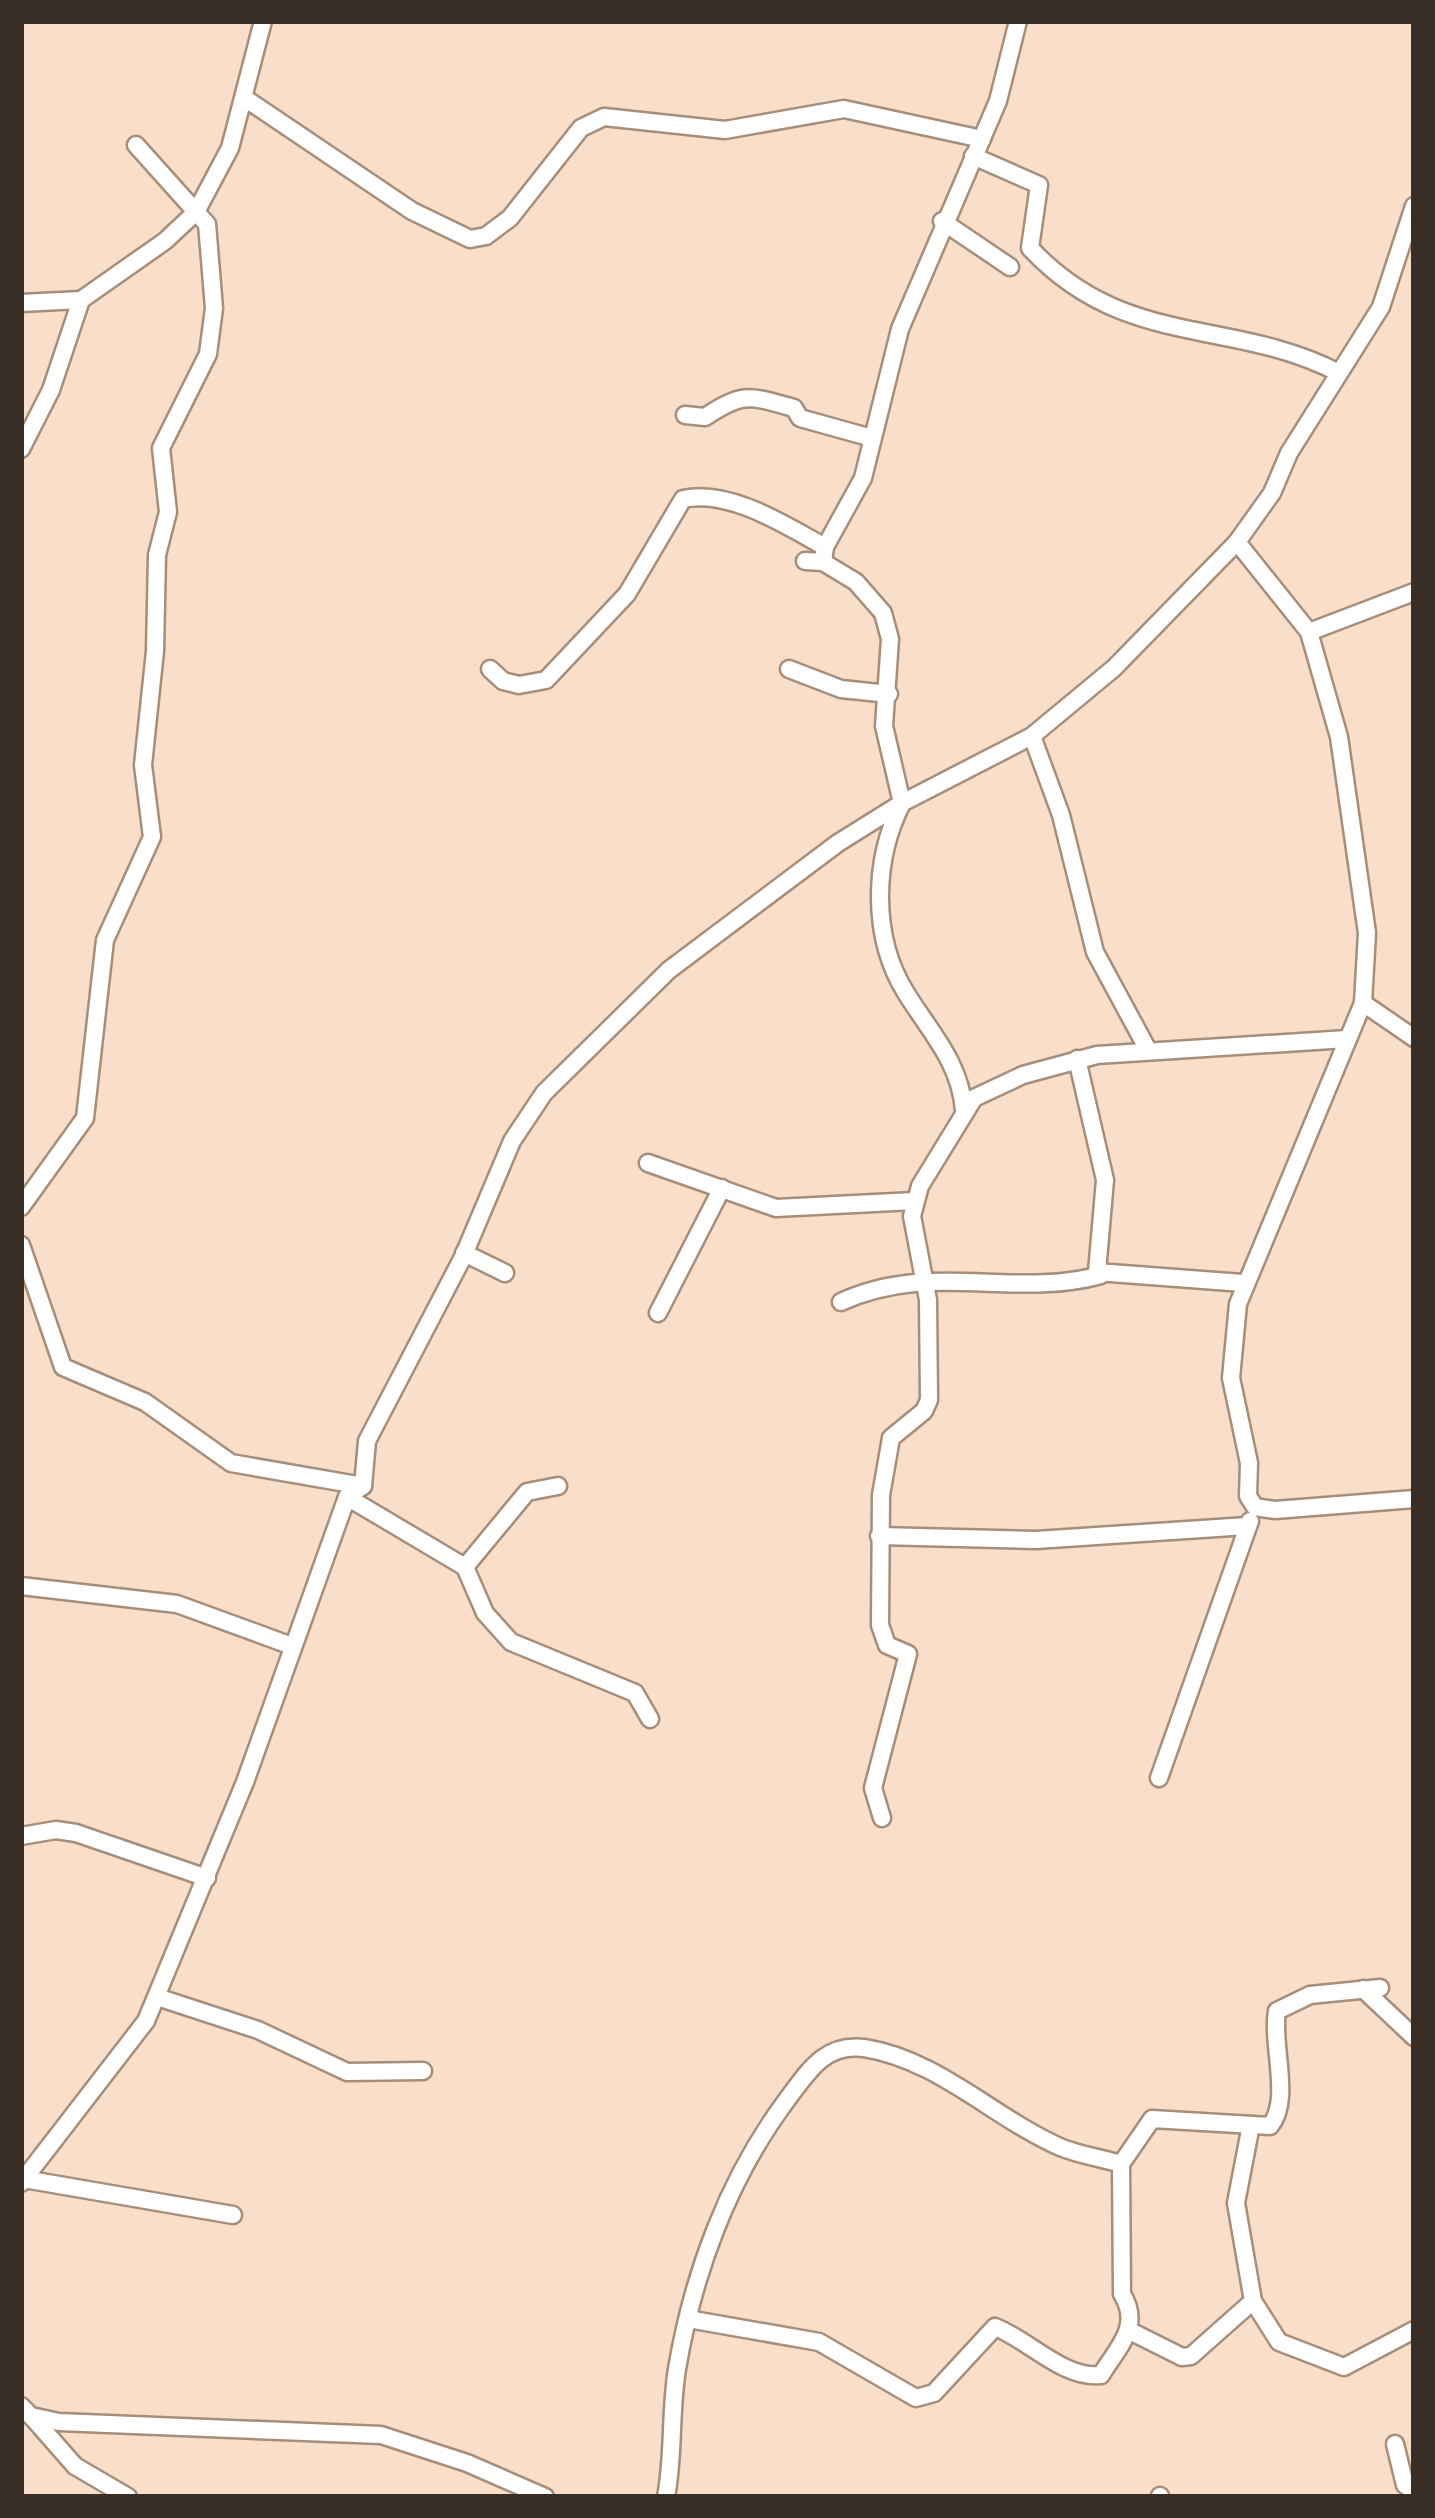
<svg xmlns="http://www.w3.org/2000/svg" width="1435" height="2518" font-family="Commissioner,sans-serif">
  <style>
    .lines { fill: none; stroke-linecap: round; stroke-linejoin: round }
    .minor-casing { stroke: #a68e7a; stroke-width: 21 }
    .minor { stroke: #fff; stroke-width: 16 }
  </style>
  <rect width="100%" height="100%" fill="#f9dfc9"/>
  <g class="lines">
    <g class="minor-casing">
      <g id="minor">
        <polyline points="246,99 412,211 470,239 486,236 510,218 581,128 604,117 725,130 844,109 982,139"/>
        <path d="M973,156l66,29 -9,63c95,102 202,69 309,125"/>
        <polyline points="942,221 1010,267"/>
        <polyline points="21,303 81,300"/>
        <path d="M685,415l20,2c39,-26 45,-21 89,-9l6,10 72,20"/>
        <polyline points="21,449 51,390 81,300 165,241 196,212 136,145"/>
        <polyline points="1237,542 1309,632 1339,737 1367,933 1363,1003 1238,1304 1231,1378 1249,1463 1248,1496 1255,1507 1275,1510 1414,1499"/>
        <polyline points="825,547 863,478 900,329 998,101 1018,21"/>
        <polyline points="805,561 823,562"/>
        <polyline points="1309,632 1414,592"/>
        <path d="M490,669l13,12 16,4 27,-5 81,-86 56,-95c47,-10 102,26 142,48l-2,15 33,20 27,31 7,26 -6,87 18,77c-29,57 -31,134 4,190 24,39 54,69 58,117"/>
        <polyline points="789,669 841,689 889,694"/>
        <polyline points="1032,736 1061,815 1095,952 1148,1050"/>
        <polyline points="1363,1003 1414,1038"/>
        <polyline points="1077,1059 1105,1180 1097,1272 1243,1283"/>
        <polyline points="648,1163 776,1208 914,1201"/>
        <polyline points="21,1207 85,1118 105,940 152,837 143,765 155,651 157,555 168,512 161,448 208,354 214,308 207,224 196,212 230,148 263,21"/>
        <polyline points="21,1245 63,1367 145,1402 231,1463 363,1486"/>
        <polyline points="464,1253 505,1273"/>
        <path d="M841,1302c89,-41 172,-3 260,-27"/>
        <polyline points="658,1313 722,1188"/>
        <polyline points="347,1497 465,1567 485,1613 511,1642 635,1693 650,1719"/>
        <polyline points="879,1536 1036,1540 1247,1526"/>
        <polyline points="465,1567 527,1492 558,1486"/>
        <polyline points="21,1586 177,1604 292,1646"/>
        <polyline points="1159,1778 1250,1521"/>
        <polyline points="882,1818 873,1788 908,1654 887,1645 880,1625 881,1495 891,1438 924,1411 929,1400 928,1300 912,1216 920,1186 974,1098 1023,1075 1097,1055 1347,1039"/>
        <polyline points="21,1836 56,1830 76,1833 207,1878"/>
        <polyline points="1363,1989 1414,2037"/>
        <polyline points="157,1997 258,2030 347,2072 423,2071"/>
        <polyline points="1251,2125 1236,2203 1253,2301 1279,2342 1344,2367 1414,2330"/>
        <polyline points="24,2179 233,2215"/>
        <polyline points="21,2183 146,2021 245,1782 347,1497 363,1486 367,1441 463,1257 512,1141 544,1093 669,970 838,843 902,803 1032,736 1114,668 1237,542 1272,493 1289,453 1381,307 1414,206"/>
        <path d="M688,2319l131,23 97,56 18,-5 61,-66c34,13 68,52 106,48 17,-28 41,-49 21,-81l-1,-130 31,-45 118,7c22,-26 1,-81 7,-115l33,-16 70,-7"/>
        <polyline points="1130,2331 1182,2357 1191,2356 1253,2301"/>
        <polyline points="21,2406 31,2416 59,2422 381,2435 467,2463 545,2497"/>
        <polyline points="32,2417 75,2466 128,2497"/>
        <polyline points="1395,2444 1405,2485 1414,2491"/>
        <polyline points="1160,2496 1160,2497"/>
        <path d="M666,2497c8,-42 4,-85 11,-128 16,-95 51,-190 109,-268 22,-29 38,-58 78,-53 73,11 130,70 196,99 19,8 41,11 61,17"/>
      </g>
    </g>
    <use href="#minor" class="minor"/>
  </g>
  <rect width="1435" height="2518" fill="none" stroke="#382e26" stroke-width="48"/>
</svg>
